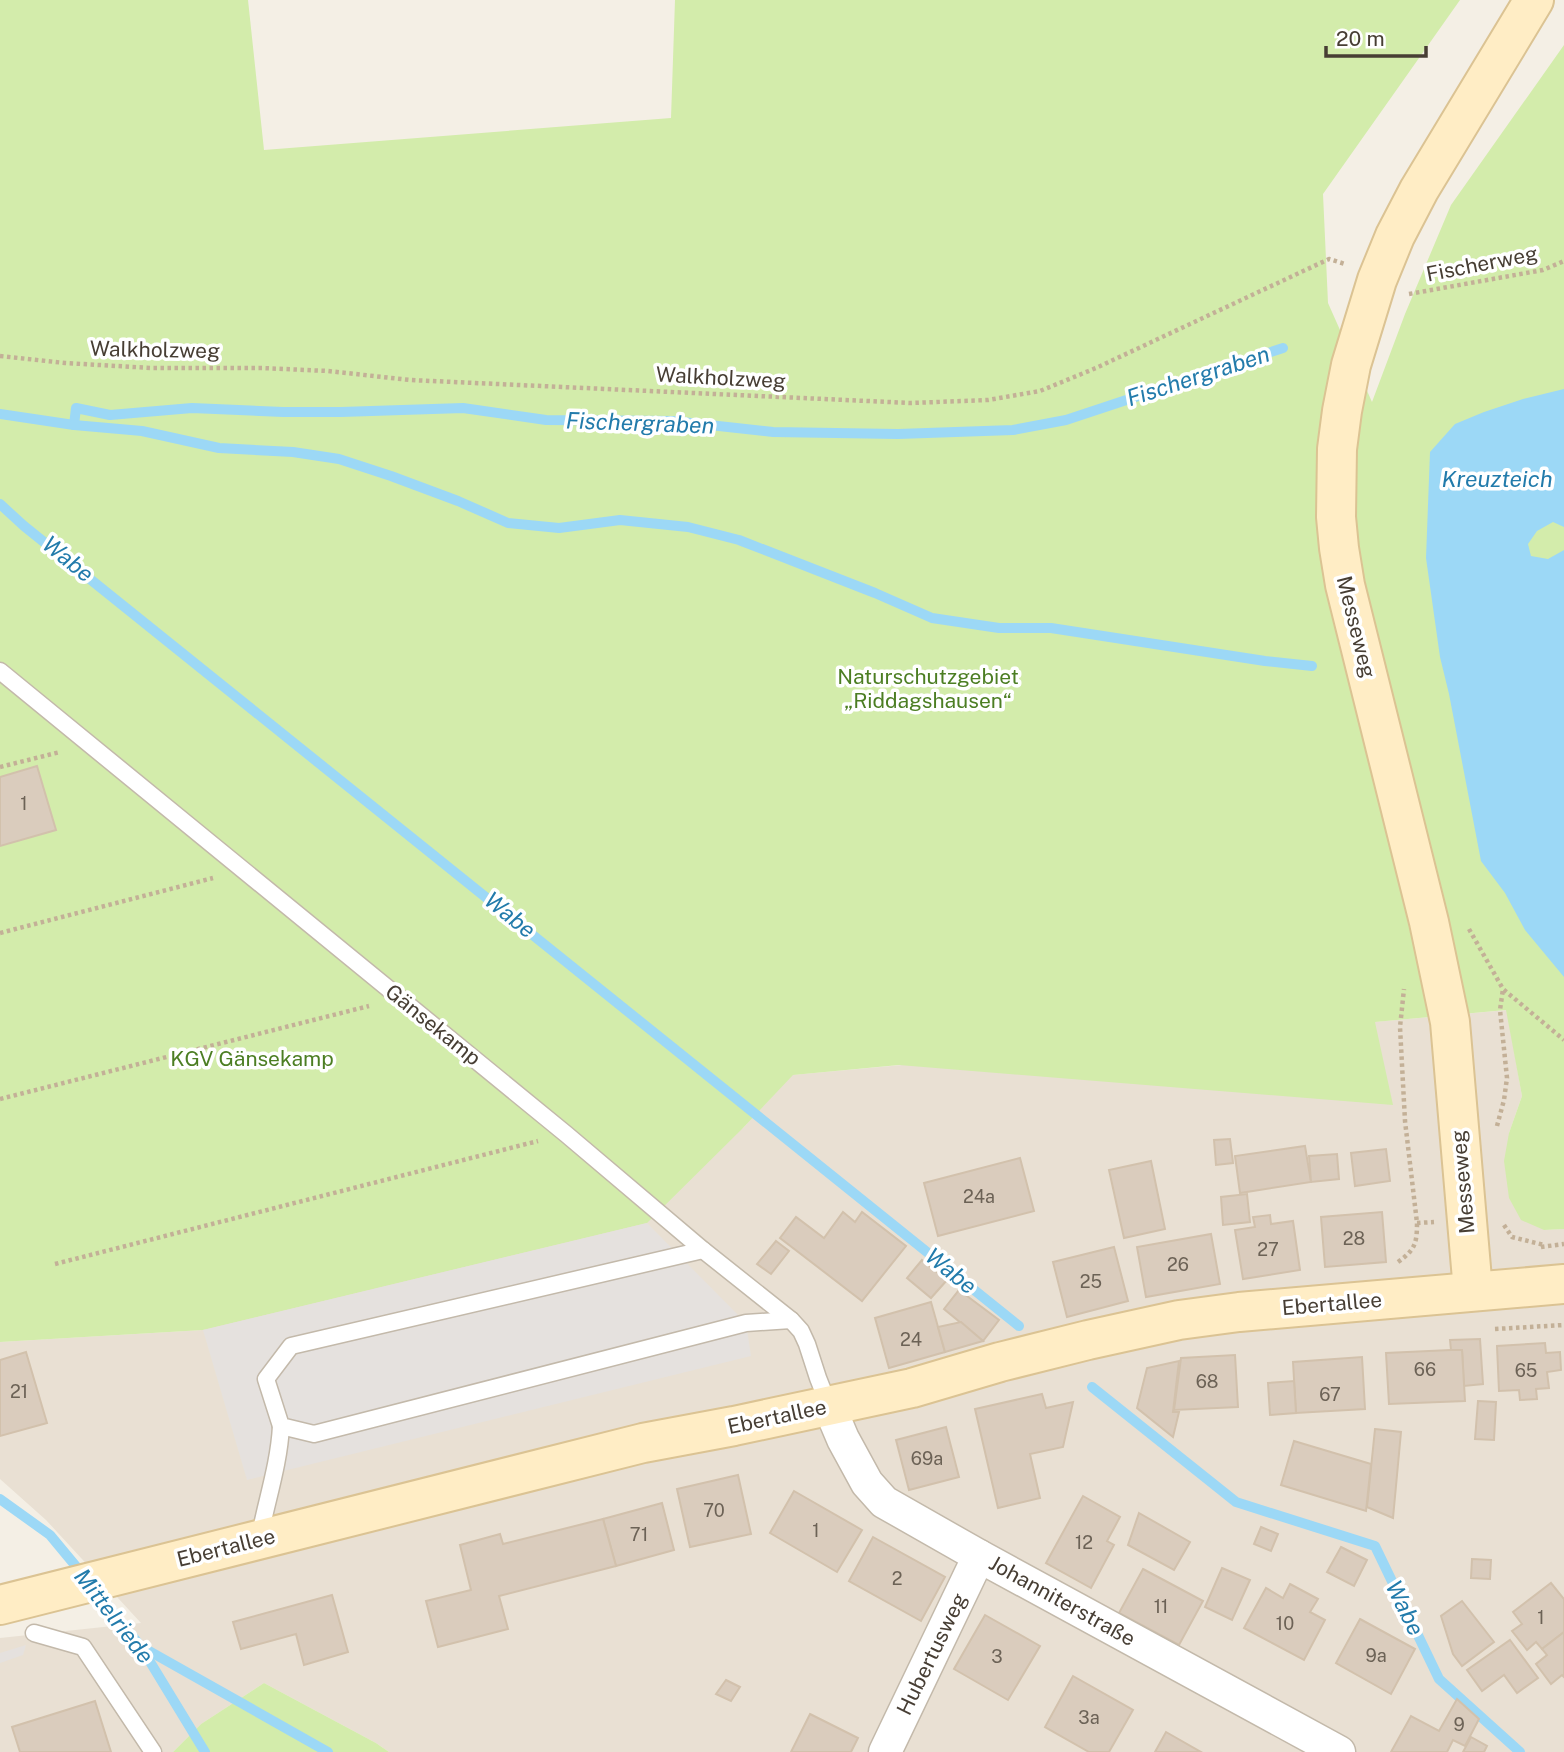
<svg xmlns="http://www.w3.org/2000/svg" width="1564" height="1752" font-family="'Public Sans',sans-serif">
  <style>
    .residential { fill: #e9e0d3 }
    .green { fill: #d3ecab }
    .parking { fill: #e5e1de }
    .water { fill: #9cd8f6 }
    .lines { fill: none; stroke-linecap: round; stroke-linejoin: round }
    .stream { stroke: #9cd8f6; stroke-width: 10 }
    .building { fill: #daccbd; stroke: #d2c1ac; stroke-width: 2 }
    .service-casing { stroke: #c3b9aa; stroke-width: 19 }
    .minor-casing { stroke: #c3b9aa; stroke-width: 35 }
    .secondary-casing { stroke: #dbc393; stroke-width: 42 }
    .path { stroke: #c3b097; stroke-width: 4.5; stroke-dasharray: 3.5 3.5; stroke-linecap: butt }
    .service { stroke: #fff; stroke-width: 16 }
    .minor { stroke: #fff; stroke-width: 32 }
    .secondary { stroke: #ffedc5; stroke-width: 38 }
    .labels { text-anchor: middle; stroke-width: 7; stroke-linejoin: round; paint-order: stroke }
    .number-label { font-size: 18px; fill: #6c6256 }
    .street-label { font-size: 21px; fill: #473e34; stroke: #fff }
    .park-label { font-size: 21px; fill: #4c7e23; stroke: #fff }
    .water-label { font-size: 23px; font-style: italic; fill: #227bab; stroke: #fff }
  </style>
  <rect width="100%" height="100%" fill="#f4efe5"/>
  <polygon class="residential" points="1507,1010 1522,1096 1509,1133 1544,1230 1564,1229 1564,1752 389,1752 376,1743 264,1683 201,1724 173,1752 0,1752 0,1638 141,1623 46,1520 0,1479 0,1342 203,1330 743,1128 792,1075"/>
  <g class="green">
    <polygon points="0,0 248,0 264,150 671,118 675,0 1460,0 1323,194 1328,303 1372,402 1405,314 1451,205 1564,45 1564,1229 1544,1230 1521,1220 1509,1198 1504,1161 1509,1133 1522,1096 1506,1010 1375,1022 1393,1105 899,1065 793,1075 743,1128 647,1223 203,1330 0,1342"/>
    <polygon points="264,1683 376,1743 389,1752 173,1752 201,1724"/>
  </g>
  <g class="parking">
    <polygon points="647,1223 746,1323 751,1356 247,1480 203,1330"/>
    <polygon points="26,1645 23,1655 0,1663 0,1653"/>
  </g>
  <polygon class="water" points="1564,389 1564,527 1553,522 1537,531 1528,544 1531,556 1548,559 1564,550 1564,977 1525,930 1505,893 1481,861 1449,694 1440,657 1426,558 1430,452 1455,424 1484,412 1523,399"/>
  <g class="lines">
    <g class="stream">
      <polyline points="0,414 74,425 76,408 110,415 192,408 283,412 341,412 463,408 546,420 673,421 773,432 898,434 1013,430 1066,420 1283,348"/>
      <polyline points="74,425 142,431 219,448 293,452 339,459 391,476 458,501 508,523 559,528 620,520 688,527 739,540 875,593 932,618 999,628 1051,628 1265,661 1312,666"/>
      <polyline points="0,504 24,526 1019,1326"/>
      <polyline points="1092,1387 1236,1502 1375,1546 1439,1679 1520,1752"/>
      <polyline points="0,1499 50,1535 84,1576"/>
      <polyline points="96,1591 141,1647 205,1752"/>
      <polyline points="142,1647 328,1752"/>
    </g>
  </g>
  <g class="building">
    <polygon points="37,766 56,830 0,846 0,777"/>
    <polygon points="1230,1139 1233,1163 1216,1165 1214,1140"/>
    <polygon points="1305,1146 1311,1182 1240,1193 1235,1156"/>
    <polygon points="1386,1149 1390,1181 1355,1186 1351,1153"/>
    <polygon points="1337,1154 1339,1179 1311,1182 1309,1156"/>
    <polygon points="1020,1158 1034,1211 938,1236 924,1183"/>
    <polygon points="1151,1161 1165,1229 1124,1238 1109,1170"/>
    <polygon points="1247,1194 1250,1222 1223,1225 1221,1197"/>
    <polygon points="843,1212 855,1222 862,1212 906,1246 862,1301 780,1238 796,1217 824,1238"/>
    <polygon points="1382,1212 1386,1262 1325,1267 1321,1217"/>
    <polygon points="1270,1215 1271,1224 1293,1221 1300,1270 1243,1279 1235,1230 1255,1227 1253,1217"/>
    <polygon points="1211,1234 1220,1284 1146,1297 1137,1247"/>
    <polygon points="776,1241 789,1251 771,1274 757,1264"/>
    <polygon points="1114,1247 1128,1301 1067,1317 1053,1262"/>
    <polygon points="922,1260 947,1280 931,1298 907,1278"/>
    <polygon points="959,1290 999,1320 983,1341 944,1309"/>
    <polygon points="931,1302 945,1352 889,1368 875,1318"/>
    <polygon points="961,1322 983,1341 945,1352 938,1327"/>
    <polygon points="1480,1339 1483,1384 1464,1386 1462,1350 1451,1350 1450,1340"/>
    <polygon points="1545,1343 1546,1353 1560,1352 1561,1370 1547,1372 1549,1388 1536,1389 1537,1399 1520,1400 1519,1390 1499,1391 1497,1346"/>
    <polygon points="1451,1350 1462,1350 1465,1401 1389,1404 1386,1353"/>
    <polygon points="26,1352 47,1423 0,1436 0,1360"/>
    <polygon points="1235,1355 1238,1407 1174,1410 1181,1358"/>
    <polygon points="1362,1357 1365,1409 1296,1413 1293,1362"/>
    <polygon points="1179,1361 1173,1412 1179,1412 1173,1437 1137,1408 1147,1368"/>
    <polygon points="1294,1381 1296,1413 1270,1415 1268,1383"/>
    <polygon points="1042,1394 1046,1408 1073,1402 1063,1447 1030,1454 1040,1498 998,1508 975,1409"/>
    <polygon points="1478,1401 1496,1402 1494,1440 1475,1439"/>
    <polygon points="946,1427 959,1477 909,1490 896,1440"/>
    <polygon points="1375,1429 1401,1432 1393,1518 1367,1507"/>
    <polygon points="1294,1441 1371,1464 1366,1511 1281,1485"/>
    <polygon points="738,1475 751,1534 690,1547 677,1489"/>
    <polygon points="794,1491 862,1530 837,1572 770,1533"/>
    <polygon points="1083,1496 1120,1517 1107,1541 1114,1545 1091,1588 1046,1563"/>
    <polygon points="662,1503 674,1550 616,1566 603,1519"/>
    <polygon points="1139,1513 1190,1542 1174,1570 1128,1545"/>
    <polygon points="603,1519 616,1566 499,1596 508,1629 438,1647 426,1601 471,1590 460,1545 500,1534 503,1544"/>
    <polygon points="1261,1527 1278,1534 1271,1551 1254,1544"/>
    <polygon points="873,1537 945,1577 921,1621 849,1581"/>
    <polygon points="1341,1547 1367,1560 1354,1586 1327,1572"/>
    <polygon points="1472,1559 1491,1560 1490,1579 1471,1578"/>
    <polygon points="1222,1568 1250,1580 1232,1620 1205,1607"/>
    <polygon points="1143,1569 1203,1601 1179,1645 1119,1613"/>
    <polygon points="1551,1583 1564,1599 1564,1632 1542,1649 1536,1642 1527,1650 1512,1631 1522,1624 1513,1612"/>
    <polygon points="1290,1584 1318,1599 1310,1612 1325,1620 1304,1660 1244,1628 1266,1588 1283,1598"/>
    <polygon points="332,1595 348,1652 304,1665 296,1634 241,1649 233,1622"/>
    <polygon points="1462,1601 1494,1642 1462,1666 1453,1654 1441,1616"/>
    <polygon points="985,1615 1040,1646 1008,1700 954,1669"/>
    <polygon points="1360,1619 1415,1649 1391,1694 1336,1663"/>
    <polygon points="1564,1632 1564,1677 1562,1675 1551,1684 1536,1664 1547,1655 1542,1649"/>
    <polygon points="1510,1640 1538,1678 1517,1693 1504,1675 1482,1691 1467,1670"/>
    <polygon points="1073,1676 1133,1710 1109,1752 1089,1752 1045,1727"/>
    <polygon points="726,1680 740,1687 731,1701 716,1694"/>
    <polygon points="1457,1699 1479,1719 1465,1746 1453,1740 1447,1752 1391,1752 1411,1716 1439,1731"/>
    <polygon points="95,1701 111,1752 20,1752 12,1727"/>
    <polygon points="810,1714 858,1738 851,1752 791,1752"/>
    <polygon points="1166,1732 1201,1752 1155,1752"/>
    <polygon points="1471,1737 1487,1746 1484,1752 1463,1752"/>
  </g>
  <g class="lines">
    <g class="service-casing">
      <g id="service">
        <polyline points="0,671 566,1134 703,1250 791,1320 801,1331 807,1344 818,1378 829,1406"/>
        <polyline points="703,1250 291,1346 266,1379 281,1426 314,1434 746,1323 791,1320"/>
        <path d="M259,1540c7,-38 20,-75 22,-114"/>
        <polyline points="34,1633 83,1647 153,1752"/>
      </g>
    </g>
    <g class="minor-casing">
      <g id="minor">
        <polyline points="829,1406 843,1439 867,1483 884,1502 979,1556 1339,1752"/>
        <polyline points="885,1752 979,1556"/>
      </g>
    </g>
    <g class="secondary-casing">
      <g id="secondary">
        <polyline points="1473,1291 1450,1022 1429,922 1345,585 1339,548 1336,517 1337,449 1342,411 1351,365 1377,280 1395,236 1419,190 1534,0"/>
        <polyline points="0,1605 643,1443 734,1426 912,1388 1000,1362 1088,1340 1179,1320 1239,1312 1564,1284"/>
      </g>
    </g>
    <g class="path">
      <polyline points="1409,294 1543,270 1564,261"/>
      <polyline points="0,356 65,363 151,368 262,368 328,371 410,380 911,403 988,400 1040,391 1096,368 1329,259 1345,264"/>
      <polyline points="0,767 60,752"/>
      <polyline points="1469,929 1503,989 1564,1040"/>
      <polyline points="0,933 213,878"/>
      <polyline points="0,1099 369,1006"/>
      <polyline points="1497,1126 1504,1100 1507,1078 1500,1010 1503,989"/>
      <polyline points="1417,1223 1434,1222"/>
      <polyline points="1504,1225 1512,1237 1544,1245"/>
      <polyline points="1541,1247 1564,1244"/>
      <path d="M1398,1262c17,-12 19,-19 19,-39l-12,-102 -5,-94 4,-38"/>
      <polyline points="55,1264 538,1141"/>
      <polyline points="1495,1329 1564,1325"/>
    </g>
    <use href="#service" class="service"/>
    <use href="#minor" class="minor"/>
    <use href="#secondary" class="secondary"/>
  </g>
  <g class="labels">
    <g class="number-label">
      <text x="24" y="810">1</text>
      <text x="979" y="1203">24a</text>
      <text x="1354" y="1245">28</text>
      <text x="1268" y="1256">27</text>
      <text x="1178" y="1271">26</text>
      <text x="1091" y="1288">25</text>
      <text x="911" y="1346">24</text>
      <text x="1425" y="1376">66</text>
      <text x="1526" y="1377">65</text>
      <text x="1207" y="1388">68</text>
      <text x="19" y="1398">21</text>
      <text x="1330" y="1401">67</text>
      <text x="927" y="1465">69a</text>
      <text x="714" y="1517">70</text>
      <text x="816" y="1537">1</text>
      <text x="639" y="1541">71</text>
      <text x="1084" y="1549">12</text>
      <text x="897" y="1585">2</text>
      <text x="1161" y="1613">11</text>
      <text x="1541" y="1624">1</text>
      <text x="1285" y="1630">10</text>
      <text x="1376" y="1662">9a</text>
      <text x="997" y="1663">3</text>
      <text x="1089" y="1724">3a</text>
      <text x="1459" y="1731">9</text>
    </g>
    <g class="street-label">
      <text transform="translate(1482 264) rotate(-11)" y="7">Fischerweg</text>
      <text transform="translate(155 350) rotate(1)" y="7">Walkholzweg</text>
      <text transform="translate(721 378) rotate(3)" y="7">Walkholzweg</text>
      <text transform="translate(1356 627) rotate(76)" y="7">Messeweg</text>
      <text transform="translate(433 1025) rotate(39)" y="7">Gänsekamp</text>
      <text transform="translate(1463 1182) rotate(-95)" y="7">Messeweg</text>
      <text transform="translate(1332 1304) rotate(-5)" y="7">Ebertallee</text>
      <text transform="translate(777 1417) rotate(-12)" y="7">Ebertallee</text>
      <text transform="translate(226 1548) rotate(-14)" y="7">Ebertallee</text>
      <text transform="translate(1062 1601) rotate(29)" y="7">Johanniterstraße</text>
      <text transform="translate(932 1654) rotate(-64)" y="7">Hubertusweg</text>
    </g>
    <g class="park-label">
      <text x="928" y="684">Naturschutzgebiet<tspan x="928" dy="24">„Riddagshausen“</tspan></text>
      <text x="252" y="1066">KGV Gänsekamp</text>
    </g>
    <g class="water-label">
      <text transform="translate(1198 376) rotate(-18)" y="8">Fischergraben</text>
      <text transform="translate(640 423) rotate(2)" y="8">Fischergraben</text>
      <text x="1497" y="487">Kreuzteich</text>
      <text transform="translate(68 559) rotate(39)" y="8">Wabe</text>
      <text transform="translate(510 915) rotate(39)" y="8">Wabe</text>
      <text transform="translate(951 1271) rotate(39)" y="8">Wabe</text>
      <text transform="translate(1405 1608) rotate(64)" y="8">Wabe</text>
      <text transform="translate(114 1616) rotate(52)" y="8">Mittelriede</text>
    </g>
  </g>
  <path d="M1326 46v10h100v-10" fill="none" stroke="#473e34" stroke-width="3.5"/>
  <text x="1336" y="46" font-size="21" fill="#473e34" stroke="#ffffff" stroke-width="5" paint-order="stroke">20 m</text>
</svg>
